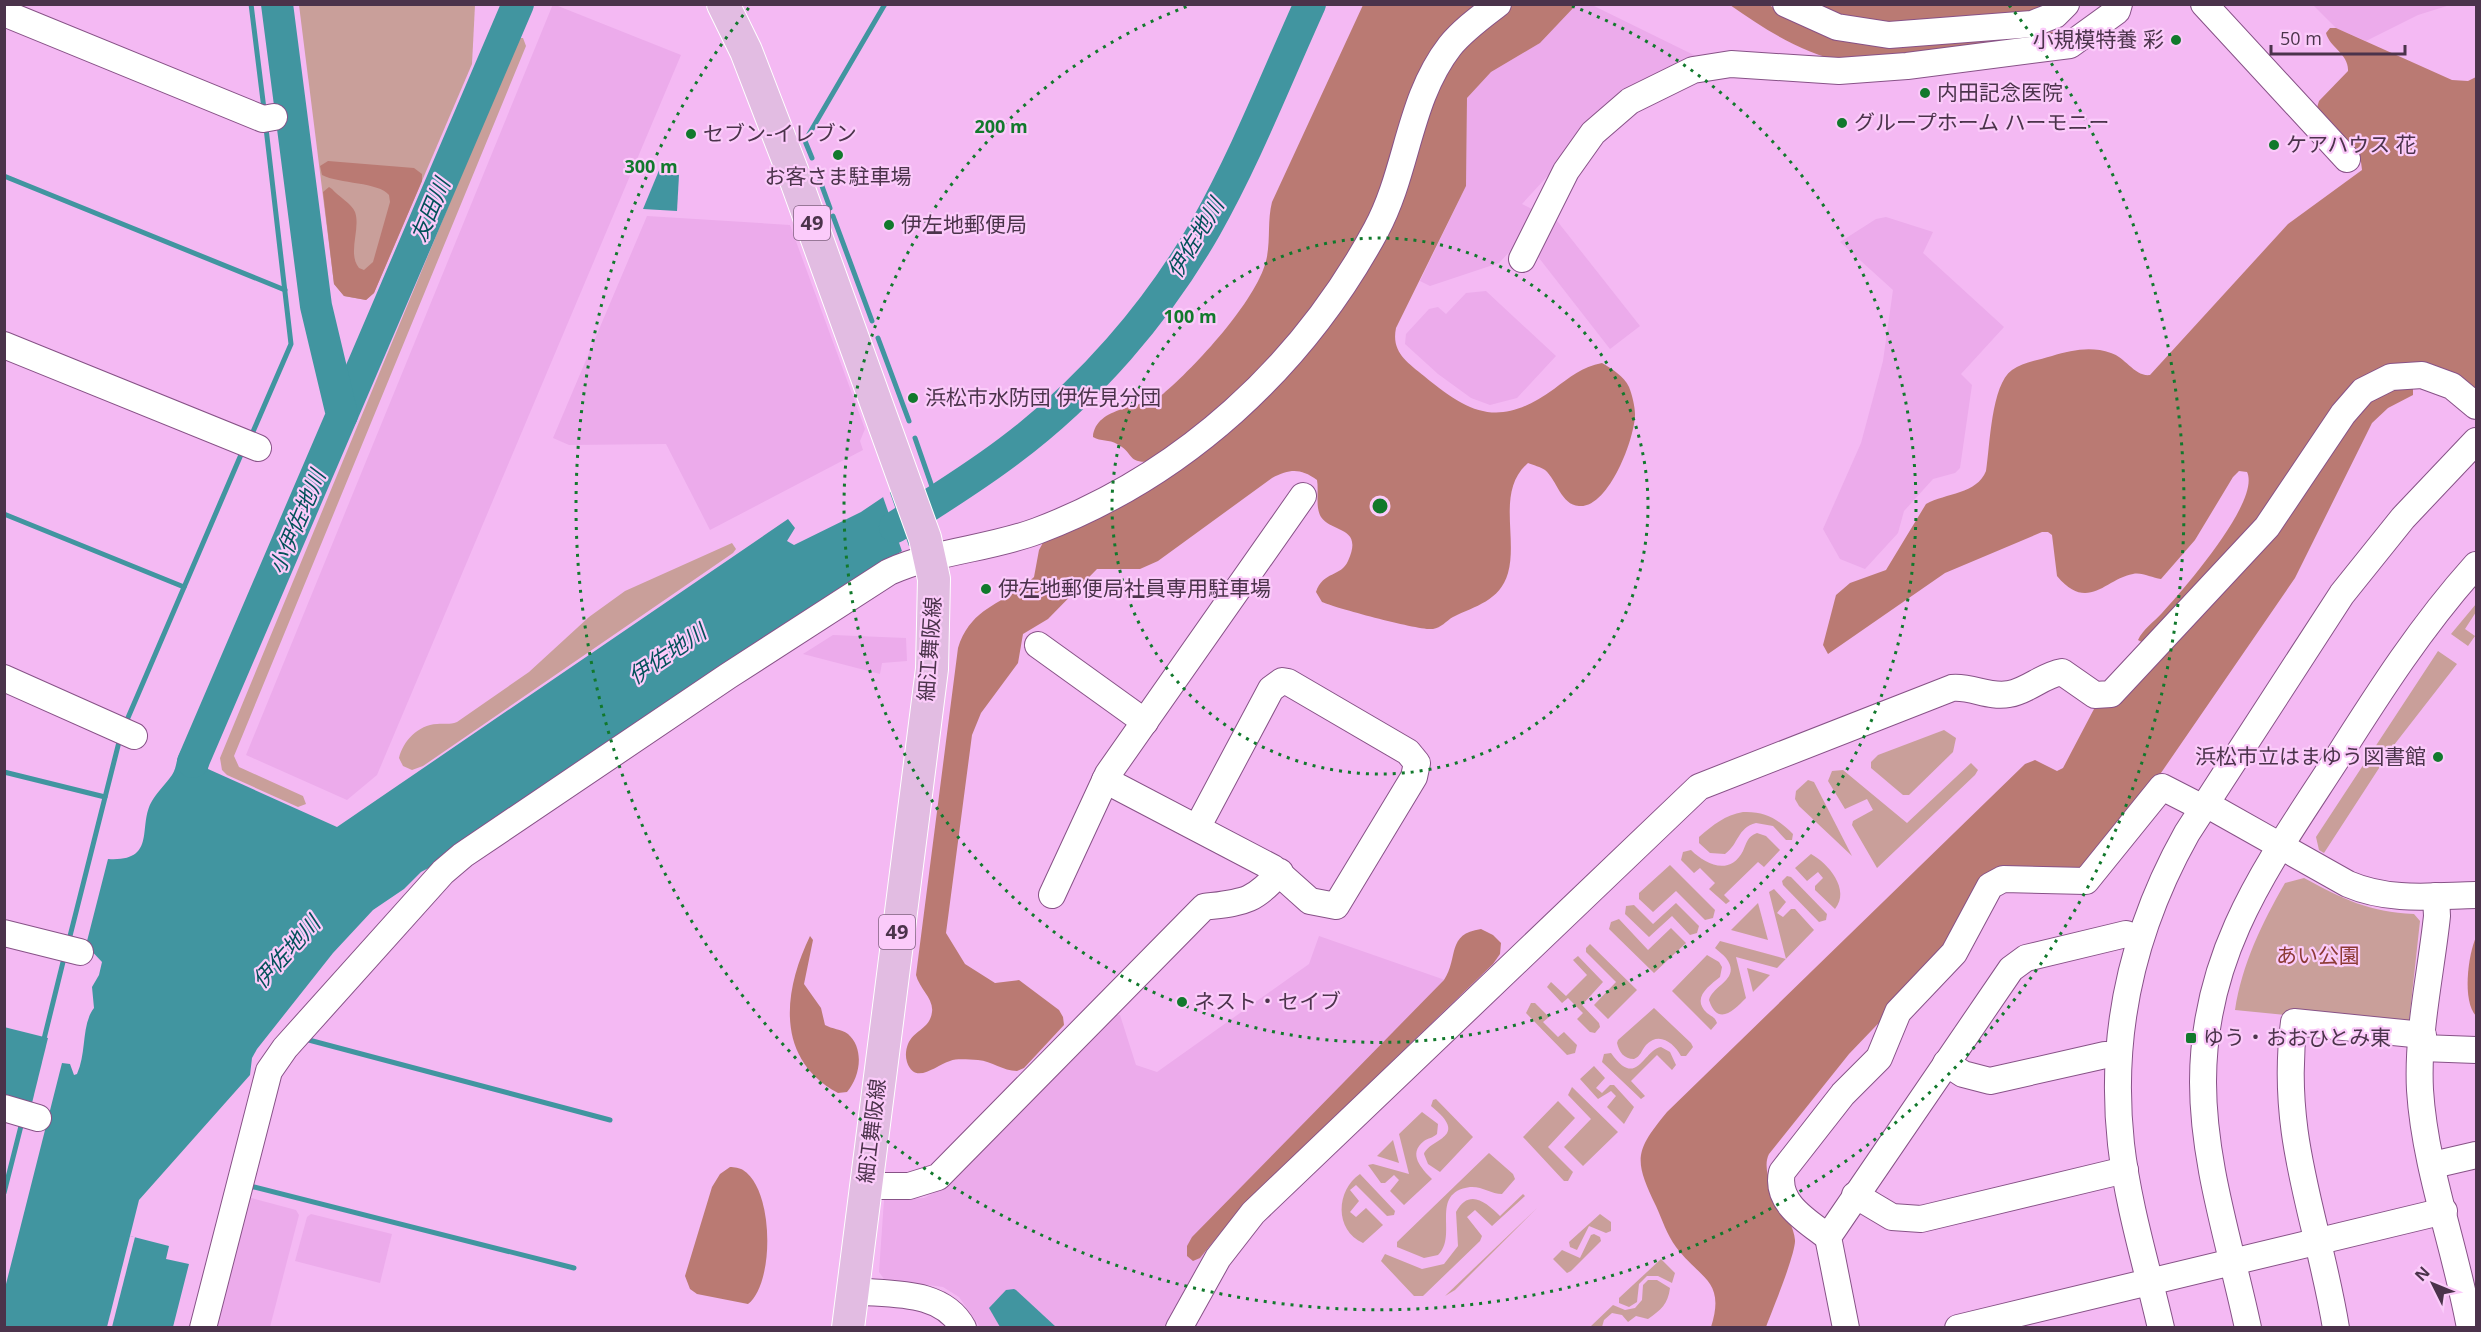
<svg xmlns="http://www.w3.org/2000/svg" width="2481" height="1332" font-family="'Open Sans','Noto Sans JP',sans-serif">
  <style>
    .built { fill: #ecabeb }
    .green { fill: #c99f9a }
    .forest { fill: #ba7a73 }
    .water { fill: #4195a0 }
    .pier { fill: #f4b9f3 }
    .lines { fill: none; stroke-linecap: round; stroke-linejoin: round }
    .stream { stroke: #4195a0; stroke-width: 5 }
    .river { stroke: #4195a0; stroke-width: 32 }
    .minor-casing { stroke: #875287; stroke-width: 28 }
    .major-casing { stroke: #fff; stroke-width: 34 }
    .minor { stroke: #fff; stroke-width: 26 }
    .major { stroke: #e2bce2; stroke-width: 32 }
    .ring { fill: none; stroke: #11792c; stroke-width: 3; stroke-dasharray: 3 6 }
    .poi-dot { fill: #11792c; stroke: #fbcbfa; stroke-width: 2 }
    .labels { text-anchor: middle; stroke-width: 4.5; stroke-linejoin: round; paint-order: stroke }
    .shield { fill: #fbcbfa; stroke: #806180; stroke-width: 1.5 }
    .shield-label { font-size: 20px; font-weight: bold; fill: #4b334b }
    .poi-label { font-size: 21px; fill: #4b334b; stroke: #fbcbfa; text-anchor: start }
    .street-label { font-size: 21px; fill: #4b334b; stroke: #fbcbfa }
    .park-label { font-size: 21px; fill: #8c3b35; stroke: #fbcbfa }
    .water-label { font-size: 22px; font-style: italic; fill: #035159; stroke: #fbcbfa }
    .centre { fill: #11792c; stroke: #fbcbfa; stroke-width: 3 }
    .ring-label { font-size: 18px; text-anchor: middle; font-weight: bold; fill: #11792c; stroke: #fbcbfa; stroke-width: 4.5; stroke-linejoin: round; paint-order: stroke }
  </style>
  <rect width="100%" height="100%" fill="#f4b9f3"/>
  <g class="built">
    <polygon points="553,4 681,55 377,775 347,800 246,755"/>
    <polygon points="1576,5 1592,5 1704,60 1611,107 1522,204 1538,212 1516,245 1499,263 1430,286 1420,281 1466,186 1467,98 1491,72 1540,43"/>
    <polygon points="2313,5 2450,5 2418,15 2366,41 2336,28"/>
    <polygon points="1550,212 1640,326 1610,349 1532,249"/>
    <polygon points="647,216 790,225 865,429 860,441 863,450 710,530 666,444 569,445 553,438"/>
    <polygon points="1886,217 1933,232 1923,253 2004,327 1961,374 1972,385 1960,468 1955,473 1933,479 1904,511 1898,533 1865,569 1840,559 1823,529 1861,443 1883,361 1893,290 1840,242 1876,219"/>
    <polygon points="1486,291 1556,356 1517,398 1490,405 1471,398 1438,374 1405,344 1406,334 1429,309 1438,307 1446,314 1466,293"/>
    <polygon points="833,635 906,638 907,661 882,663 880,674 803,654"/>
    <polygon points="1319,936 1468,988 1244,1204 1206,1251 1164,1327 980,1327 959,1297 943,1287 884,1279 879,1272 884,1200 924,1198 936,1192 1111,1014 1120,1015 1136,1065 1157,1072 1309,964"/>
    <polygon points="248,1197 296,1210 299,1215 270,1327 215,1328"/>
    <polygon points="311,1214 392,1234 380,1283 295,1261 307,1217"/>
  </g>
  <g class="green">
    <polygon points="299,5 475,5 472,64 374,293 366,300 344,296 334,284"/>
    <polygon points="518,38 523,38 526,46 234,756 239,767 303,796 306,804 298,807 227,775 222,770 220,758"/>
    <path d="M732,543l4,6 -3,4 -310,213 -11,4 -9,-4 -4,-8c4,-17 19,-33 38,-34 8,-1 12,1 20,-2l72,-50 60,-55 36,-26z"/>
    <polygon points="2476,604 2476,612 2465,629 2475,636 2468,646 2451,634"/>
    <polygon points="2438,651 2457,664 2394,745 2324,853 2319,850 2316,837"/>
    <polygon points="1944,730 1956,738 1953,752 1909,795 1903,795 1871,768 1871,762 1878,755"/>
    <polygon points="1971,763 1978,770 1975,775 1877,868 1852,825 1853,821 1873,810 1867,799 1845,809 1828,781 1832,771 1843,770 1907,823"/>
    <polygon points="1808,780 1814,782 1852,856 1799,806 1795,799 1796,791"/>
    <path d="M1743,812c22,-1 35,7 50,22l-1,6h-6l-13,-14 -17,-3c-19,5 -17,21 -31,31l-15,-1 -11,-10v-6c14,-12 26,-22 44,-25z"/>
    <path d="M1757,833l9,3 14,14 -16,17 -6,-5 -34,33 6,6 -4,3 -17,-15 6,-6 -15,-15 -6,5 -13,-13 2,-8 8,-2c15,15 39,26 52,1 4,-9 4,-14 14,-18z"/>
    <path d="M1811,854c17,9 40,36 24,55l-20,-19v-4l8,-8 -5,-6 -11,9 -12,-13z"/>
    <polygon points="1670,865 1715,910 1713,918 1705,920 1676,891 1653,912 1639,899 1639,893"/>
    <polygon points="1787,876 1791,877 1827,914 1826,920 1819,922 1783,885 1782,881"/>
    <path d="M2304,878c39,21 65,34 110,36l6,7 -11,101 -6,5 -168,-17c7,-46 27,-87 50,-127z"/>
    <path d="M1774,889l12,13 -9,11 6,4 8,-8h4l19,21 -37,38 -41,-11 10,41c-12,12 -28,29 -37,2 4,-15 33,-21 17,-42 -3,-4 -8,-7 -11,-10l5,-7 66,18 -17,-67z"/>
    <polygon points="1676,903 1699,926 1697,933 1690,935 1672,916 1649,937 1625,914 1626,906 1634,905 1653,924"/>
    <polygon points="1758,903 1768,940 1731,930"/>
    <polygon points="1619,919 1648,950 1671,928 1686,943 1654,973 1609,929 1611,922"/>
    <polygon points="1590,944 1637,990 1608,1019 1594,1005 1616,982 1586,952 1586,948"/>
    <path d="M1707,955l12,7 3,5 -2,10c-11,9 -29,21 -13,36 5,4 8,4 10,10l-6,7 -39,-39z"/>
    <polygon points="1578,956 1603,982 1582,1005 1599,1023 1600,1027 1595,1033 1590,1032 1577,1019 1583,1013 1568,998 1562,1003 1547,987 1551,982 1566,996 1587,975 1573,960"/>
    <polygon points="1747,968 1770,975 1753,992"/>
    <polygon points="1531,1003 1535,1003 1549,1017 1543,1022 1558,1037 1564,1032 1577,1045 1575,1053 1567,1055 1526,1013"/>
    <path d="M1654,1008l37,35 2,4 -7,9h-5c-7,-13 -22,-25 -35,-11 -5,6 -5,11 -12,14 -10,0 -15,-7 -17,-16l1,-3z"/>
    <path d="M1661,1047l9,5 6,13 -4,5 -15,-15 -26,26 14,15 -4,3 -39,-37 2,-8 7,-1c26,37 32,-3 50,-6z"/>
    <polygon points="1594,1066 1605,1078 1596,1088 1602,1093 1610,1085 1614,1085 1634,1107 1624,1124 1607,1107 1616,1096 1611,1091 1598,1099 1580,1079"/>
    <polygon points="1572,1087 1618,1132 1583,1166 1564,1147 1591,1119 1568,1095"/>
    <path d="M1436,1099l37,38 -33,35 -12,-8 -4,-10c6,-16 47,-16 7,-48l2,-6z"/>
    <polygon points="1558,1101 1575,1118 1548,1147 1573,1172 1568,1181 1564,1181 1523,1137"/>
    <path d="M1422,1112l16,12 -1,10c-4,4 -9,4 -13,7 -17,13 -2,28 8,38l-28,26 -14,-14 9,-11 -5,-5 -9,8h-4l-13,-18 5,-1 36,10 -10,-40z"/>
    <polygon points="1393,1140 1399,1163 1377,1156"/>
    <path d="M1489,1153l24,21 2,5 -13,15c-11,0 -20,-8 -32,-7 -42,6 -11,49 -32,68l-14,3 -27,-11v-5z"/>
    <path d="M1360,1174l35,37 -1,4 -7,1 -31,-31 -6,5 9,11 -9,11 6,5 10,-9 17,17 -20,18c-29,-13 -27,-53 -3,-69z"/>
    <path d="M1523,1194l2,2 -33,30 -17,-16 -8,7 15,19 -2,5 -57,55h-9l-33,-35 4,-7 37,15 22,-5 14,-18 -2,-34c13,-24 30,-10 44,4z"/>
    <polygon points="1537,1208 1455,1290 1445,1296"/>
    <polygon points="1600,1214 1611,1222 1611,1231 1606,1233 1589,1226 1577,1250 1570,1247 1569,1242"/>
    <polygon points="1594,1234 1600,1237 1601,1241 1571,1271 1567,1273 1553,1259 1562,1250 1580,1258 1591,1235"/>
    <polygon points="1661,1259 1675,1273 1672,1283 1658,1276 1647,1276 1639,1284 1637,1302 1629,1307 1619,1303 1619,1298"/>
    <path d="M1648,1280h9l13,8c-2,16 -9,22 -22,31l-12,-3 -8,6 -6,-7 -10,-2 -8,7 -2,7h-12l23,-22 12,5 10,-2 7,-8 1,-15z"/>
  </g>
  <g class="forest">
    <path d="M1363,5h119l-100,193 -62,104 -80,92 -86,67c-28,4 -19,-8 -37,-17 -8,-5 -16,-2 -24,-7 3,-32 51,-28 70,-43 32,-27 93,-93 103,-133 5,-20 1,-39 6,-59z"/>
    <path d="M1513,5h63l-36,38 -49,29 -24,26 -1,88 -70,142c-5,24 11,34 28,48 47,39 76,52 130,13 16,-12 28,-22 48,-26 10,6 22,13 27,24 3,7 6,20 6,27 0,25 -27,95 -56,92 -18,-1 -22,-26 -34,-36 -4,-3 -12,-5 -17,-7 -32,28 -10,74 -20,110 -8,28 -33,33 -55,44 -7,4 -12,11 -20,12 -13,2 -97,-21 -111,-27l-6,-10c7,-21 25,-15 32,-31 16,-35 -16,-28 -27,-44 -6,-10 -2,-26 -4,-37 -17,-12 -27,-11 -45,-2l-114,83 -18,8h-43l-49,50 -25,15 -5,29 -37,50 -9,22 -26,198 19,31 30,19 24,-3 40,30 4,7 1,8 -40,43 -7,3c-14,0 -25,-10 -39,-11 -9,0 -20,-2 -28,1 -14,4 -35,25 -43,1 -2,-6 -1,-13 1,-18 6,-14 22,-15 24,-32 2,-13 -13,-24 -16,-37l42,-327c14,-44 48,-43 76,-71l5,-27 6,-11 265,-193 125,-258 39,-53z"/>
    <path d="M1730,5h39l14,9 124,30 152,-13 4,5 -218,26c-44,-9 -79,-32 -115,-57z"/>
    <polygon points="1805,5 2053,5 2041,12 1873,24"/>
    <path d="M2330,28h6l116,52 16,1 8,-4v318l-87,-26 -118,139 -126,136 -7,-4c5,-11 16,-18 24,-27 21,-23 99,-112 85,-141l-8,-1 -6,6 -38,63 -34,39c-9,-1 -19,-7 -28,-5 -28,5 -45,39 -76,2l-5,-41 -4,-3h-6l-97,41 -117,81 -5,-9 13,-50 14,-12 36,-13 40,-66c20,-11 51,-10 60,-33 4,-25 5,-86 26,-101 11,-8 27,-10 40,-14 20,-6 39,-10 59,-3 14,4 24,24 39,22l138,-151 74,-54 -1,-8 -45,-51 3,-10 29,-30c1,-17 -18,-23 -22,-38z"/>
    <path d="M328,161l86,7 8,6v7l-48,112 -8,7 -22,-4 -10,-12 -11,-92 6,-5 3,2c6,7 20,15 23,23 6,17 -8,41 4,56l5,2 9,-8 17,-60 -1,-7c-10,-13 -50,-11 -67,-20l-2,-9z"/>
    <path d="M2413,386v9l-25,13 -16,15 -77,155 -143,208 -65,84 -85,2 -60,85 -93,97 -80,100c-12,24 24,60 26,86 1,13 -23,71 -29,87h-55c15,-47 -11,-48 -35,-80 -9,-12 -14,-28 -20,-41 -22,-46 -22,-54 11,-94l358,-348 10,-4 22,11 6,-3 31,-59 8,-5 247,-285 31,-30z"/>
    <path d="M1481,929l12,6 8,8 -1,11 -7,10 -249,240 -44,54 -7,3 -6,-5v-10l5,-9 252,-257c15,-23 2,-46 37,-51z"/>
    <path d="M810,936l3,4 -9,44 17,24 4,17c7,4 16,4 23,9 17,15 12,43 -1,58l-9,1c-63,-34 -55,-101 -28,-157z"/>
    <path d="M2476,937v79c-14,-15 -8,-61 0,-79z"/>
    <path d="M730,1167c4,0 10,1 13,3 31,19 32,113 5,134l-51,-10 -7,-5 -5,-13 27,-89 8,-13z"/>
  </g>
  <g class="water">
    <polygon points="660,168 679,175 677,211 643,209"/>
    <path d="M901,485l19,54 -474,315 -10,10 -15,8 -17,17 -31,21 -40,43 -76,96 -5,9 -2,17 -111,125 -9,36 39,10 -3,13 23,5 -16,63 -168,1v-40l57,-225 8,1 4,11 3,-1c10,-22 4,-49 17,-66l-2,-21 7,-12 3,-13 -16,-17 22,-86c50,3 29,-33 44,-58 5,-9 14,-17 20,-26 4,-6 4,-12 6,-18 5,-14 21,-25 32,-34l2,19 -4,27 129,58 451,-308 7,9 -8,13 7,4 67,-33z"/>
    <polygon points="4,1027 48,1038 32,1103 27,1105 5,1099"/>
    <polygon points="1014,1289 1016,1290 1056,1327 1000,1327 989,1308 1006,1290"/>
  </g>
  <g class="pier">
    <polygon points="889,490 910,549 903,554 882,494"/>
    <polygon points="130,1236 135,1237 112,1327 107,1327"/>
  </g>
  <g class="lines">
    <g class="stream">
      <polyline points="251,4 264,109"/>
      <polyline points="812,158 805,141 885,4"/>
      <polyline points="4,176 285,290"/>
      <polyline points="819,178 830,208"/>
      <polyline points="833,216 872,321"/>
      <polyline points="878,338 909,421"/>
      <polyline points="252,434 291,344 266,128"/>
      <polyline points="915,438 937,501"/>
      <polyline points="4,514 184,587"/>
      <polyline points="127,720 243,450"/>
      <polyline points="4,772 105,797"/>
      <polyline points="69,940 120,738"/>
      <polyline points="305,1039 610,1120"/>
      <polyline points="43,1043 64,958"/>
      <polyline points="254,1187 574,1268"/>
      <polyline points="4,1193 22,1122"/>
    </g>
    <g class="river">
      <polyline points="342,415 518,4"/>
      <path d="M895,527c38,-24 77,-48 114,-76 79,-59 148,-138 197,-224 40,-71 70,-148 104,-223"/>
      <polyline points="193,762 342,415 316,306 277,4"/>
    </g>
    <g class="minor-casing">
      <g id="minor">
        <polyline points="1786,4 1837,27 1889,35 2032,24 2055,15 2066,4"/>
        <polyline points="2204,4 2347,159"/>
        <polyline points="4,13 263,119 274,117"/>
        <polyline points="1522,259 1566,171 1593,133 1630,101 1693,70 1731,64 1839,71 1907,66 2070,45 2117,11 2119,4"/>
        <polyline points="4,345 258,448"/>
        <polyline points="1038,645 1145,722"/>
        <polyline points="4,678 134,736"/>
        <polyline points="1105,780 1273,868 1310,901 1336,906 1414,777 1417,763 1408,752 1288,682 1282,681 1271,689 1197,828"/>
        <path d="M2206,804l142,80c42,18 85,12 128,11"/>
        <polyline points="1052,895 1108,774 1303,496"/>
        <path d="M2436,896l1,20c-6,57 -20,117 -17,174 5,79 36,159 50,238"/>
        <polyline points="4,933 80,952"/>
        <polyline points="2422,1048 2476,1050"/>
        <polyline points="1946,1063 1963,1074 1990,1081 2105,1055 2118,1056"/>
        <polyline points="4,1108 38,1118"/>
        <polyline points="2433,1165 2476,1155"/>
        <path d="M865,1186h44l29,-9 266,-270c39,-5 49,-4 76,-35"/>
        <polyline points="1855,1195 1892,1217 1921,1219 2125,1170"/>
        <path d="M1828,1237c-21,-16 -53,-34 -46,-65l61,-78 36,-36 19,-46 56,-59 36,-67 13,-7 83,2 76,-94 41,21"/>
        <path d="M852,1291c38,4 90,-2 111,37"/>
        <path d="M203,1328l66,-257 16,-23 158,-176 20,-17 265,-179 161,-104c46,-21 100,-23 148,-41 146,-55 265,-164 339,-301 32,-59 32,-130 74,-184 13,-16 31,-29 48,-42"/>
        <path d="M1179,1328l39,-70 35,-45 446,-426 253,-99c20,-2 37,10 57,6 19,-3 34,-19 53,-22l33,23 16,-1 156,-167 76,-113 20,-23 28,-14 31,-2 30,11 24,20"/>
        <polyline points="1846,1328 1828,1237 2011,969 2026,958 2126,934 2140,939"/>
        <polyline points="1958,1328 2444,1211"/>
        <path d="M2161,1328c-14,-61 -33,-122 -40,-184 -12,-110 12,-215 66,-311l155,-239 61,-76 73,-77"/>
        <path d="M2248,1328c-17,-81 -45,-163 -45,-246 0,-131 65,-217 133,-322 43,-68 86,-135 140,-195"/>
        <path d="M2336,1328c-18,-110 -57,-191 -42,-306l129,13"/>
      </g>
    </g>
    <g class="major-casing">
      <polyline id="major" points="723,4 746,51 795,178 925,538 934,579 932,669 848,1328"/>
    </g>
    <use href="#minor" class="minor"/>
    <use href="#major" class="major"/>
  </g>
  <g class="ring">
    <circle cx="1380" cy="506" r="268"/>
    <path d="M1572 6A536 536 0 1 1 1188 6"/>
    <path d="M2009 5A804 804 0 1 1 751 5"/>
  </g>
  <g class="poi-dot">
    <circle cx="2176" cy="40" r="6"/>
    <circle cx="1925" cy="93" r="6"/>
    <circle cx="1842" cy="123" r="6"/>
    <circle cx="691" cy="134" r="6"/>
    <circle cx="2274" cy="145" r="6"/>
    <circle cx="838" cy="155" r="6"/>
    <circle cx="889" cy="225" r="6"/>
    <circle cx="913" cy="398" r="6"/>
    <circle cx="986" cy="589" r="6"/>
    <circle cx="2438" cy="757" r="6"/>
    <circle cx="1182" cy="1002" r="6"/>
    <rect x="2185" y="1032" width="12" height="12" rx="3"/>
  </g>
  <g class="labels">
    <g class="shield">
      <rect x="794" y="206" width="36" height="34" rx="4.5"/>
      <rect x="879" y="915" width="36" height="34" rx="4.5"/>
    </g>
    <g class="shield-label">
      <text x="812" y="230">49</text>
      <text x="897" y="939">49</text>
    </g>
    <g class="poi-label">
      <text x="2164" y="47" text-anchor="end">小規模特養 彩</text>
      <text x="1937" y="100">内田記念医院</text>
      <text x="1854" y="130">グループホーム ハーモニー</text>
      <text x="703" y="141">セブン-イレブン</text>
      <text x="2286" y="152">ケアハウス 花</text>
      <text x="838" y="184" text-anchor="middle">お客さま駐車場</text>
      <text x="901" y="232">伊左地郵便局</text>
      <text x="925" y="405">浜松市水防団 伊佐見分団</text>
      <text x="998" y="596">伊左地郵便局社員専用駐車場</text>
      <text x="2426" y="764" text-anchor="end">浜松市立はまゆう図書館</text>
      <text x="1194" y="1009">ネスト・セイブ</text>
      <text x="2203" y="1045">ゆう・おおひとみ東</text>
    </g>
    <g class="street-label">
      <text transform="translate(930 649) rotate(-86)" y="7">細江舞阪線</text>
      <text transform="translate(872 1131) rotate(-83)" y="7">細江舞阪線</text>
    </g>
    <g class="park-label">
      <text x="2318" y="963">あい公園</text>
    </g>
    <g class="water-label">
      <text transform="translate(430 210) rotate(-67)" y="8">友田川</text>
      <text transform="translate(1195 238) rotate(-59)" y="8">伊佐地川</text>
      <text transform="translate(297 522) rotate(-67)" y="8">小伊佐地川</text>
      <text transform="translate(667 654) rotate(-34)" y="8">伊佐地川</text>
      <text transform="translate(286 952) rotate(-48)" y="8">伊佐地川</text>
    </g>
  </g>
  <circle cx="1380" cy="506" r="9" class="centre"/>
  <g class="ring-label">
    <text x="1001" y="133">200 m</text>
    <text x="651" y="173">300 m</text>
    <text x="1190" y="323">100 m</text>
  </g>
  <rect width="2481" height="1332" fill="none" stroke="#4b334b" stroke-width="12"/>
  <g transform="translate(2433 1284) rotate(313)" stroke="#fbcbfa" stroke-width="4.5" paint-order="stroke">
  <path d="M0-4.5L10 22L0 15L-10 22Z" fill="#4b334b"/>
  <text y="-9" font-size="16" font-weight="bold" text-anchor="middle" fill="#4b334b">N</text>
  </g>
  <path d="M2271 45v9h134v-9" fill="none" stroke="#4b334b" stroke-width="3"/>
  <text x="2280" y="45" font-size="18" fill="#4b334b" stroke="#fbcbfa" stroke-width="4.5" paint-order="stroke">50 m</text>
</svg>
